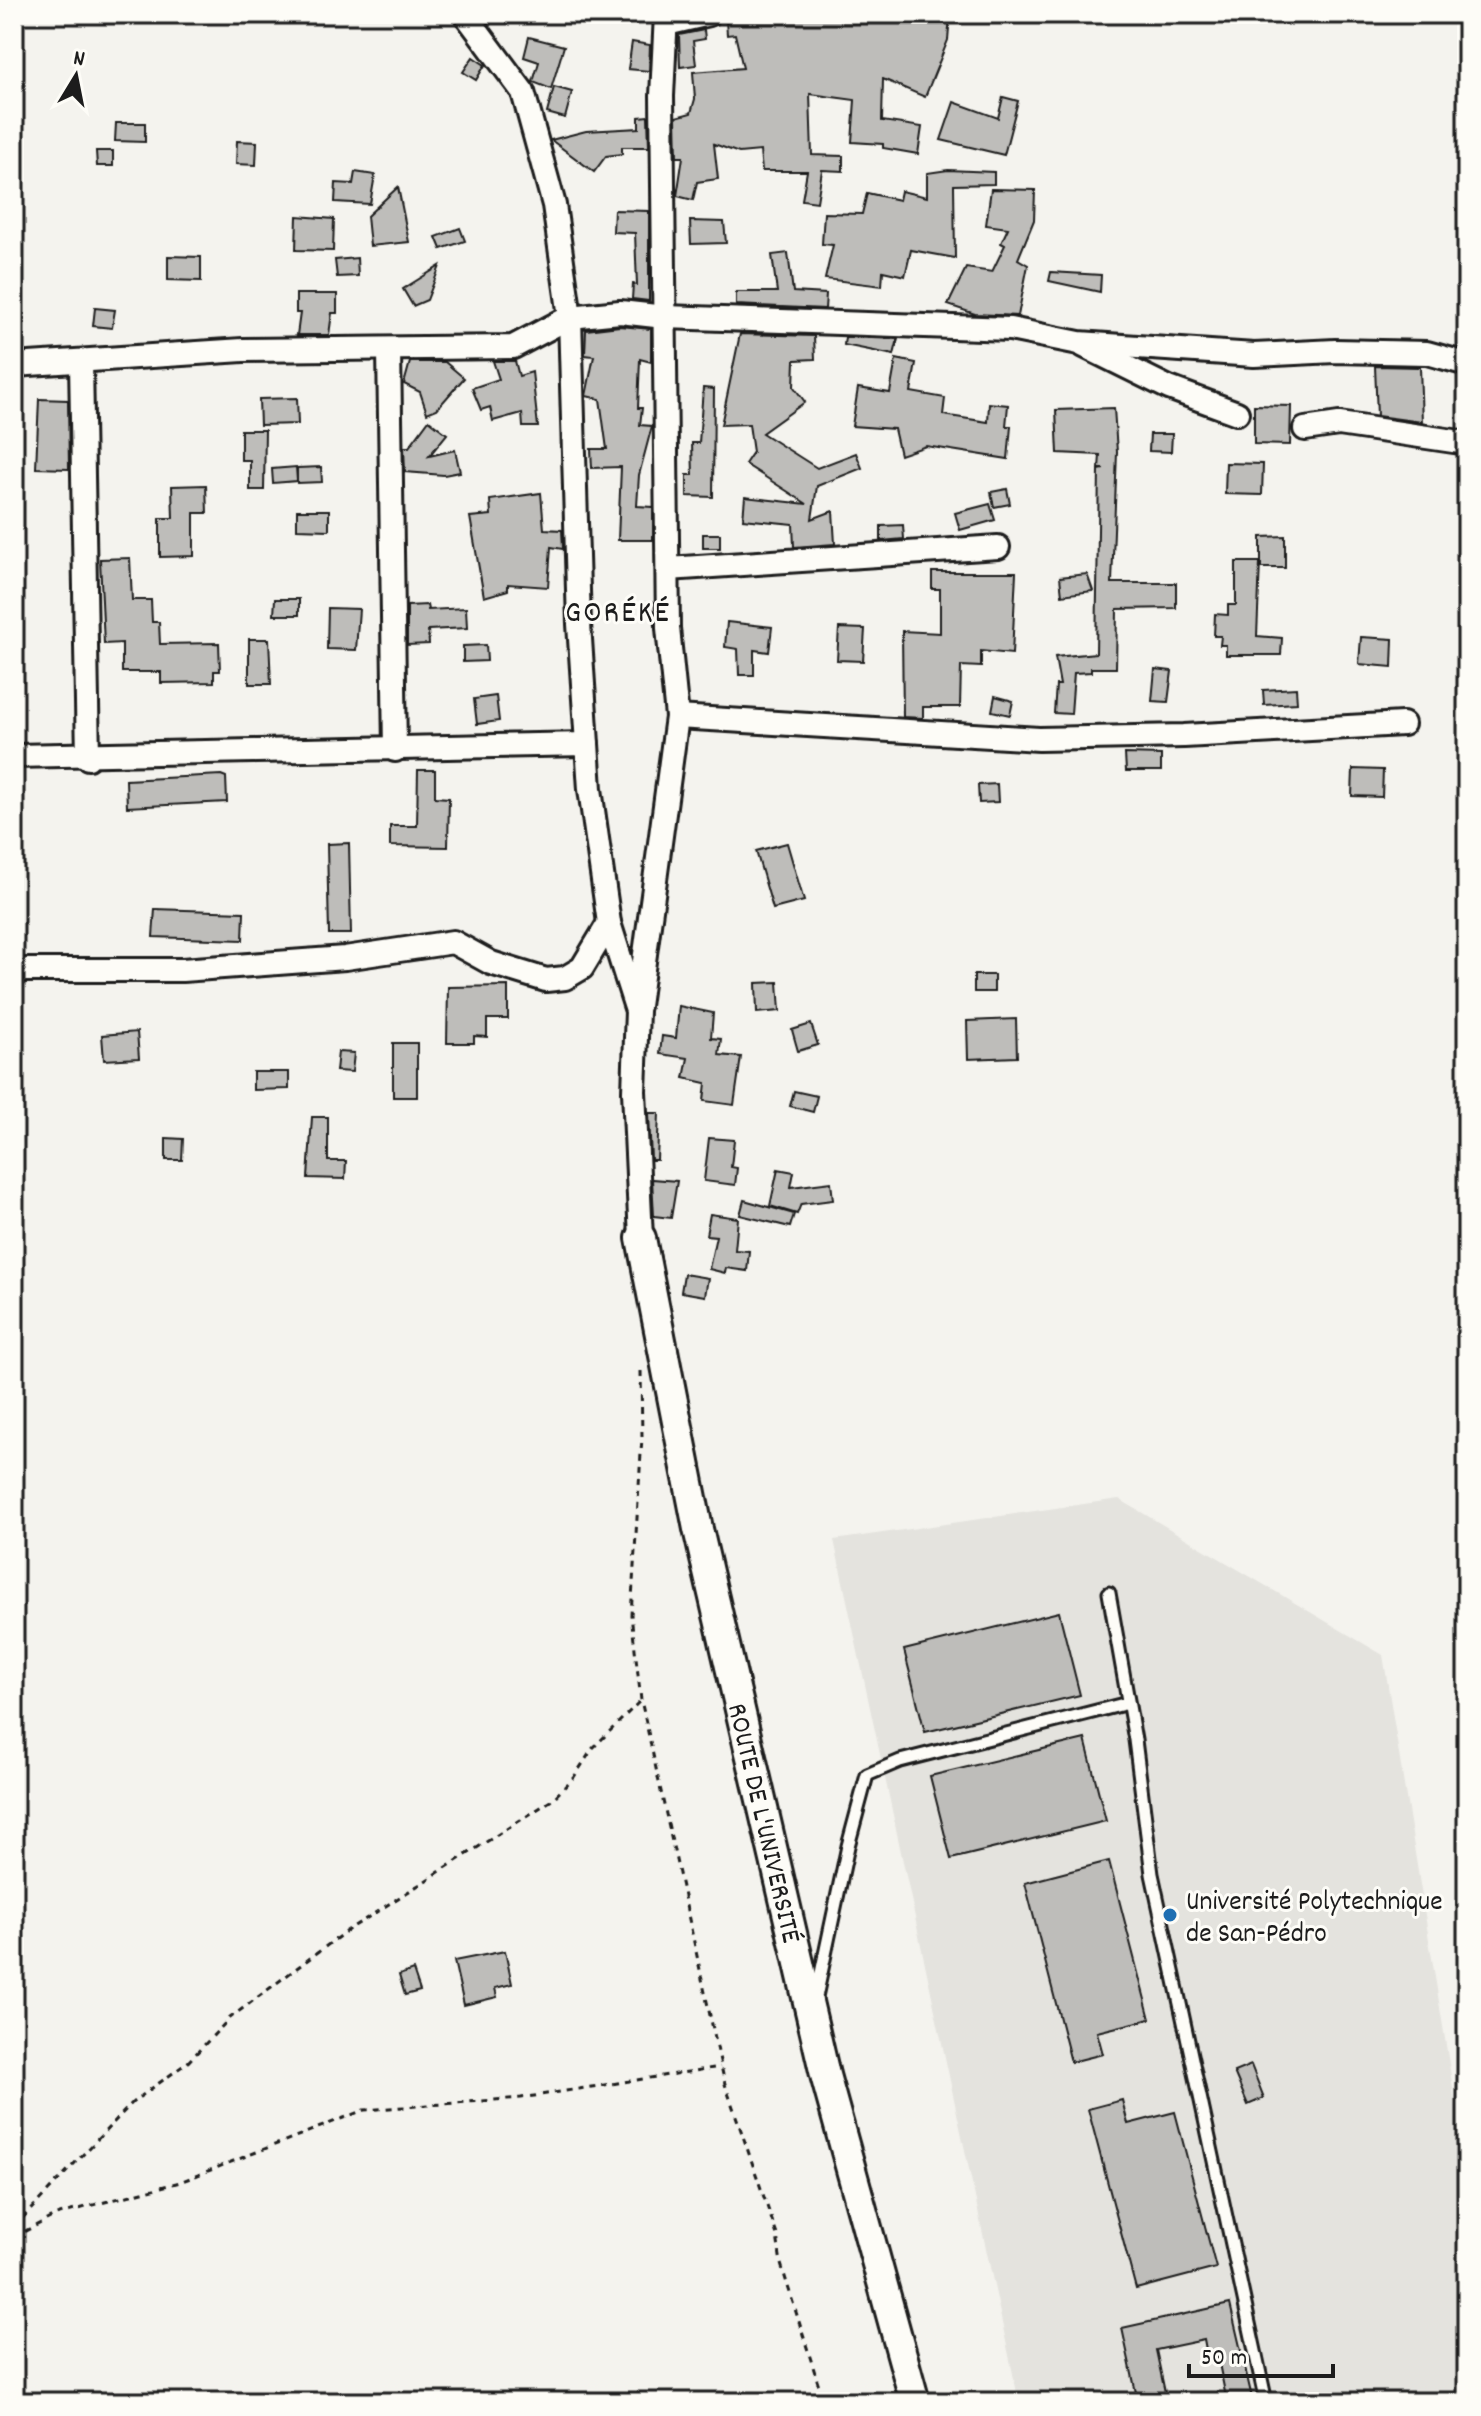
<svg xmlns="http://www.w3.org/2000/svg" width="1481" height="2416" font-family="Dekko,sans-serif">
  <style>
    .built { fill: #e4e3de }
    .building { fill: #bebdba; stroke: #1c1c1c; stroke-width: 2 }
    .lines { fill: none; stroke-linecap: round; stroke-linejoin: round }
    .service-casing { stroke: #1c1c1c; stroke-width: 17 }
    .minor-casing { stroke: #1c1c1c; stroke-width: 28 }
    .tertiary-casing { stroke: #1c1c1c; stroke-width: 34 }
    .path { stroke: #1c1c1c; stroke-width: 3; stroke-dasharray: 6 6; stroke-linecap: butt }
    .service { stroke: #fdfcf7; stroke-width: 11 }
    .minor { stroke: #fdfcf7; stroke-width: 22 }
    .tertiary { stroke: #fdfcf7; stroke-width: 28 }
    .poi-dot { fill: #1f6fb2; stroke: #fdfcf7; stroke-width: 3 }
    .labels { text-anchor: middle; stroke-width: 6; stroke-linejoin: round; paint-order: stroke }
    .street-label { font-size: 28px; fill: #1c1c1c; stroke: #fdfcf7 }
    .poi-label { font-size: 28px; fill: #1c1c1c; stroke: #fdfcf7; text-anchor: start }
    .quarter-label { font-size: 32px; letter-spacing: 2px; fill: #1c1c1c; stroke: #fdfcf7 }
  </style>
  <rect width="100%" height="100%" fill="#f4f3ee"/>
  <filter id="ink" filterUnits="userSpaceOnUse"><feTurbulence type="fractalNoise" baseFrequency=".0125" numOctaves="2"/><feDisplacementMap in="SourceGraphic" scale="16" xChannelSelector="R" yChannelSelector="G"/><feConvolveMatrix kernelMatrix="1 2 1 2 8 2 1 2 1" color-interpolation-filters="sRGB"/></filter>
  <g filter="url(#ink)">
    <polygon class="built" points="1119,1499 1383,1655 1467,2175 1467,2402 1019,2402 834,1540"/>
    <g class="building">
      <polygon points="772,14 950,15 948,40 925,97 883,79 882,121 922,127 918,154 883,148 883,144 852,142 855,100 810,94 812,155 843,156 843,171 822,170 817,202 802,200 807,171 762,171 760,151 739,153 714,144 718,179 697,182 693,200 677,196 683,157 677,157 676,117 691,113 695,99 693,72 743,68 735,34 727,35 726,20 772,18"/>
      <polygon points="704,30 705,39 693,41 696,65 680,67 679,35"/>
      <polygon points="529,37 564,46 551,89 533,82 539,62 524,57"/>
      <polygon points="632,42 650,45 649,71 628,69"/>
      <polygon points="473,57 485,65 476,80 463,72"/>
      <polygon points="554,87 572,92 565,118 547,113"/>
      <polygon points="1003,97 1018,101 1004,155 941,140 954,102 998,118"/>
      <polygon points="648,116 649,147 622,147 622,154 606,156 594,172 551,140 586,131 639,128 639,117"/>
      <polygon points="116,123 145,123 145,142 115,141"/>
      <polygon points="237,141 257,142 256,165 236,164"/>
      <polygon points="96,151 113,151 113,166 97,166"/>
      <polygon points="948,170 994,172 994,184 954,185 955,258 911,250 905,276 883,271 882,286 825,279 833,245 822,244 824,213 862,214 867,193 899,200 901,191 927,197 927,173"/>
      <polygon points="355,172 375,175 370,204 335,202 336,183 353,184"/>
      <polygon points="398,187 409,242 370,246 367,216"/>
      <polygon points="991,189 1035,190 1034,220 1018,259 1028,265 1018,316 975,314 948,305 966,268 992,272 1005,245 1001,243 1008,228 986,225"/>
      <polygon points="614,210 649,211 649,301 632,299 633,284 637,285 635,233 613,232"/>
      <polygon points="297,216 334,219 333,251 296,250"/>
      <polygon points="690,221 724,222 726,243 691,244"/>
      <polygon points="460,228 465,241 441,249 436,237"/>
      <polygon points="788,253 793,292 826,294 825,309 736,305 736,292 777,292 772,255"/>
      <polygon points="168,256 201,257 201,281 168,280"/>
      <polygon points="357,258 358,276 337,277 335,260"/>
      <polygon points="440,266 427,300 413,306 403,289"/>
      <polygon points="1051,272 1101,275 1100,292 1049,281"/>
      <polygon points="296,294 337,294 337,313 332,313 329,335 297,335 300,313 296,313"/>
      <polygon points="95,308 115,310 112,328 93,326"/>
      <polygon points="620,326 651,329 651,362 640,359 638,408 642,408 640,425 652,426 639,475 637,506 653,507 653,540 618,540 621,467 592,468 591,449 607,449 600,399 586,396 594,356 585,355 586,330"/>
      <polygon points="740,334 814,336 815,359 795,360 794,387 805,402 762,433 817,468 856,453 862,468 817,486 812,519 833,511 835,544 794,547 793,524 743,519 745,497 807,504 745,464 753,452 749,424 721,425"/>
      <polygon points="845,337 898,339 894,355 844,345"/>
      <polygon points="896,359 916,363 911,392 945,398 943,415 988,422 989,403 1008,405 1006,426 1011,426 1008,459 926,446 900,455 894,429 852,426 858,388 890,393"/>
      <polygon points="493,361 515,361 519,376 532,372 538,427 523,427 522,413 493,421 490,407 481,410 472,388 499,379"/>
      <polygon points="410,362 445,362 464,378 437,409 427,413 420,392 404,384"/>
      <polygon points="1375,366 1420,367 1422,422 1377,416"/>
      <polygon points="703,388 714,389 713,497 687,496 687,475 693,475 692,443 699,443"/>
      <polygon points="297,398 298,424 260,425 259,399"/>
      <polygon points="39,399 68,400 69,469 36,468"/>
      <polygon points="1254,405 1291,406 1290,445 1254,444"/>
      <polygon points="1114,408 1117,452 1112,583 1176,583 1176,608 1117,609 1116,668 1091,668 1091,672 1074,673 1071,714 1054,713 1056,685 1060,685 1055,657 1096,653 1099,470 1104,469 1099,469 1100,455 1058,453 1056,410"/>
      <polygon points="429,420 447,434 429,456 455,450 460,472 444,475 405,472 404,447 409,447"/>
      <polygon points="241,430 265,430 264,490 250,490 250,460 241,460"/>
      <polygon points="1150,434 1172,434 1171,452 1149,451"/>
      <polygon points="1226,463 1263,464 1262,495 1225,494"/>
      <polygon points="296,467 297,481 273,483 272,469"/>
      <polygon points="321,467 322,482 297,483 297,468"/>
      <polygon points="206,485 207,513 194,513 194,556 160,557 160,518 173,518 172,486"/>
      <polygon points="1007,489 1010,504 994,507 991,492"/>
      <polygon points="541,493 544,529 562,530 563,549 551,547 548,587 508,584 508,590 484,597 470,517 491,515 490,500"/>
      <polygon points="990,504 995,520 960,530 955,513"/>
      <polygon points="297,510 329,510 329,530 297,529"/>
      <polygon points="903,525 904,539 881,541 881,526"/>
      <rect x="703" y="534" width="17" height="14"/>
      <polygon points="1285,536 1285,568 1261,568 1261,537"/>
      <polygon points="130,558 132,600 151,600 152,622 159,622 160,644 219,643 220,671 214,671 214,682 161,683 161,672 122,672 122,643 104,644 100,559"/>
      <polygon points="1236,562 1260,562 1257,636 1282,638 1281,655 1226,655 1226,645 1220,645 1221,636 1214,636 1215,614 1228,615 1228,605 1236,605"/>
      <polygon points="932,572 1016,572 1012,654 981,651 981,667 961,666 960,707 923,707 923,718 903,717 902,631 940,633 940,589 932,589"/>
      <polygon points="1087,574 1093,591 1062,595 1060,577"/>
      <polygon points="275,599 299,599 299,615 274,615"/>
      <polygon points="427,605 428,610 466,608 467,628 428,630 429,644 407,645 407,606"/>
      <polygon points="328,608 359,609 356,650 327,649"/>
      <polygon points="727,622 772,627 769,652 754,650 754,675 739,675 738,649 725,647"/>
      <polygon points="839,628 865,629 863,661 837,660"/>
      <polygon points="1361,637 1393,639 1392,667 1359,664"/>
      <polygon points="249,639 269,639 271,684 249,684"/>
      <polygon points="486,645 487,661 463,662 463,646"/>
      <polygon points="1155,669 1172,671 1168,702 1152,701"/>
      <polygon points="1296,688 1297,703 1264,705 1263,690"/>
      <polygon points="496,696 499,721 477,724 474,699"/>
      <polygon points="995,696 1013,701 1010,715 992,711"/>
      <polygon points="1125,754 1161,755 1161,771 1126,771"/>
      <polygon points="1353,769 1383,770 1382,797 1352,796"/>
      <polygon points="418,770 435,770 435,797 449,798 448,847 390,846 390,826 417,826"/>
      <polygon points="221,775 226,777 227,802 127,807 126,780"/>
      <polygon points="997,784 998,802 979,803 978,785"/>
      <polygon points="349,843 351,934 329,934 327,844"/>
      <polygon points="787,843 804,901 773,909 756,851"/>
      <polygon points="155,909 244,912 243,940 153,937"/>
      <rect x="974" y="975" width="20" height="17"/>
      <polygon points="778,982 780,1011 757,1013 756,983"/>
      <polygon points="508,986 508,1019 487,1019 487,1037 474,1036 474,1043 447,1043 448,987"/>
      <polygon points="679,1006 713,1013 711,1038 721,1039 719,1055 741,1057 734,1105 704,1101 706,1083 684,1078 688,1058 660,1054 662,1036 676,1038"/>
      <polygon points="1016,1019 1017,1057 968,1059 967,1021"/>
      <polygon points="811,1024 818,1045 798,1051 792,1030"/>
      <polygon points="137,1032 139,1058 104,1060 102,1035"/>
      <rect x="393" y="1043" width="24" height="54"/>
      <polygon points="338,1052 354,1053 352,1072 336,1071"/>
      <polygon points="253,1072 289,1072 289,1089 253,1090"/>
      <polygon points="794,1091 817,1096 813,1112 790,1106"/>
      <polygon points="649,1113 659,1113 657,1160 651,1160"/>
      <polygon points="312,1117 328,1117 328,1161 346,1161 345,1179 308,1178"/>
      <polygon points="166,1138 183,1139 182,1160 166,1160"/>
      <polygon points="709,1138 734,1140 731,1167 737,1168 735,1185 704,1181"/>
      <polygon points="778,1169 794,1172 791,1187 831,1182 833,1200 801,1204 797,1214 770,1206"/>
      <polygon points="652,1179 677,1181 671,1218 654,1216"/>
      <polygon points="744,1200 794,1214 790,1227 740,1215"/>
      <polygon points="710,1214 738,1218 735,1250 749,1251 747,1271 726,1268 725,1273 709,1269 716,1236 706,1235"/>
      <polygon points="684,1274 708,1278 705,1296 681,1292"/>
      <polygon points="1059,1612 1080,1695 925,1732 904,1650"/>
      <polygon points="1085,1739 1106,1821 951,1859 930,1776"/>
      <polygon points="1109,1861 1150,2019 1097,2032 1103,2054 1071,2062 1025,1883"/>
      <polygon points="505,1951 512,1984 495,1988 497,1997 464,2005 454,1961"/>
      <polygon points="413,1970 420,1991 405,1995 399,1975"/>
      <polygon points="1251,2065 1264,2098 1248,2105 1234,2072"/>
      <polygon points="1122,2100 1128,2124 1175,2112 1216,2268 1136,2289 1088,2109"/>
      <polygon points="1230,2304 1253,2402 1227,2402 1217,2354 1207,2356 1204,2340 1156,2350 1167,2402 1138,2402 1122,2328"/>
    </g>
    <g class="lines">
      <g class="service-casing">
        <g id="service">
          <polyline points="1109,1593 1135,1740 1152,1874 1266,2402"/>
          <polyline points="816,1997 848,1846 867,1775 900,1761 1128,1703"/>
        </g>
      </g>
      <g class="minor-casing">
        <g id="minor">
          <polyline points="465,14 523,92 554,205 570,317 579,624 590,789 609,923 637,1011 634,1091 641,1238"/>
          <polyline points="666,24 709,14"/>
          <polyline points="1084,346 1169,388 1237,413"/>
          <polyline points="389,350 395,750"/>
          <polyline points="81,362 88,758"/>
          <polyline points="14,365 243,350 513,347 570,317 620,312 665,317 1010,329 1079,343 1254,355 1335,351 1427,353 1467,364"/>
          <polyline points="1305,429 1339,424 1467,443"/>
          <polyline points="668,569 998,547"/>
          <polyline points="677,717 1039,739 1184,736 1403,724"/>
          <polyline points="14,756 587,744"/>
          <polyline points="14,970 182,970 345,958 453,942 491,963 546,980 565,978 582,968 609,923"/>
          <polyline points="638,1006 677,717 668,628 662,96 666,14"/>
        </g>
      </g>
      <g class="tertiary-casing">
        <g id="tertiary">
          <path id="s1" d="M641,1238l57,291 127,546 90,327"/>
        </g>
      </g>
      <g class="path">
        <polyline points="641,1371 642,1437 631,1615 641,1700 725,2084 777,2235 781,2264 824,2402"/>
        <polyline points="14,2227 133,2102 188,2062 230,2018 345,1932 552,1800 574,1777 593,1748 640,1701"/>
        <polyline points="14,2237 56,2215 180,2182 364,2110 521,2098 720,2067"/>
      </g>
      <use href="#service" class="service"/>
      <use href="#minor" class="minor"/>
      <use href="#tertiary" class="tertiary"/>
    </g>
  </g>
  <circle class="poi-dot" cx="1170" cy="1915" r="8"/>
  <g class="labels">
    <g class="street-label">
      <text dy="10" stroke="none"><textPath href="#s1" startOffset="598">ROUTE DE L'UNIVERSITÉ</textPath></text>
    </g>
    <g class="poi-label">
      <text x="1186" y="1909">Université Polytechnique<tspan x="1186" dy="32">de San-Pédro</tspan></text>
    </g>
    <g class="quarter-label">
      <text x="618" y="621">GORÉKÉ</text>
    </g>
  </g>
  <rect width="1481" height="2416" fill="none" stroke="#fdfcf7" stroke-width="48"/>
  <rect x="24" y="24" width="1433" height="2368" fill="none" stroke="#1c1c1c" stroke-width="3" filter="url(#ink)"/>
  <g transform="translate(76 76) rotate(10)" stroke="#fdfcf7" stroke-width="6" paint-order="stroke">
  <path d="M0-6L14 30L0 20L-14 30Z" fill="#1c1c1c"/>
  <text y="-12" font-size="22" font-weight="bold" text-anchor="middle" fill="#1c1c1c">N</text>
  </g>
  <path d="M1189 2364v12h144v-12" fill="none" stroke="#1c1c1c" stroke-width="4"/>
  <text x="1201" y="2364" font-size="24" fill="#1c1c1c" stroke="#fdfcf7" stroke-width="6" paint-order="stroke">50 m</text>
</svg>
